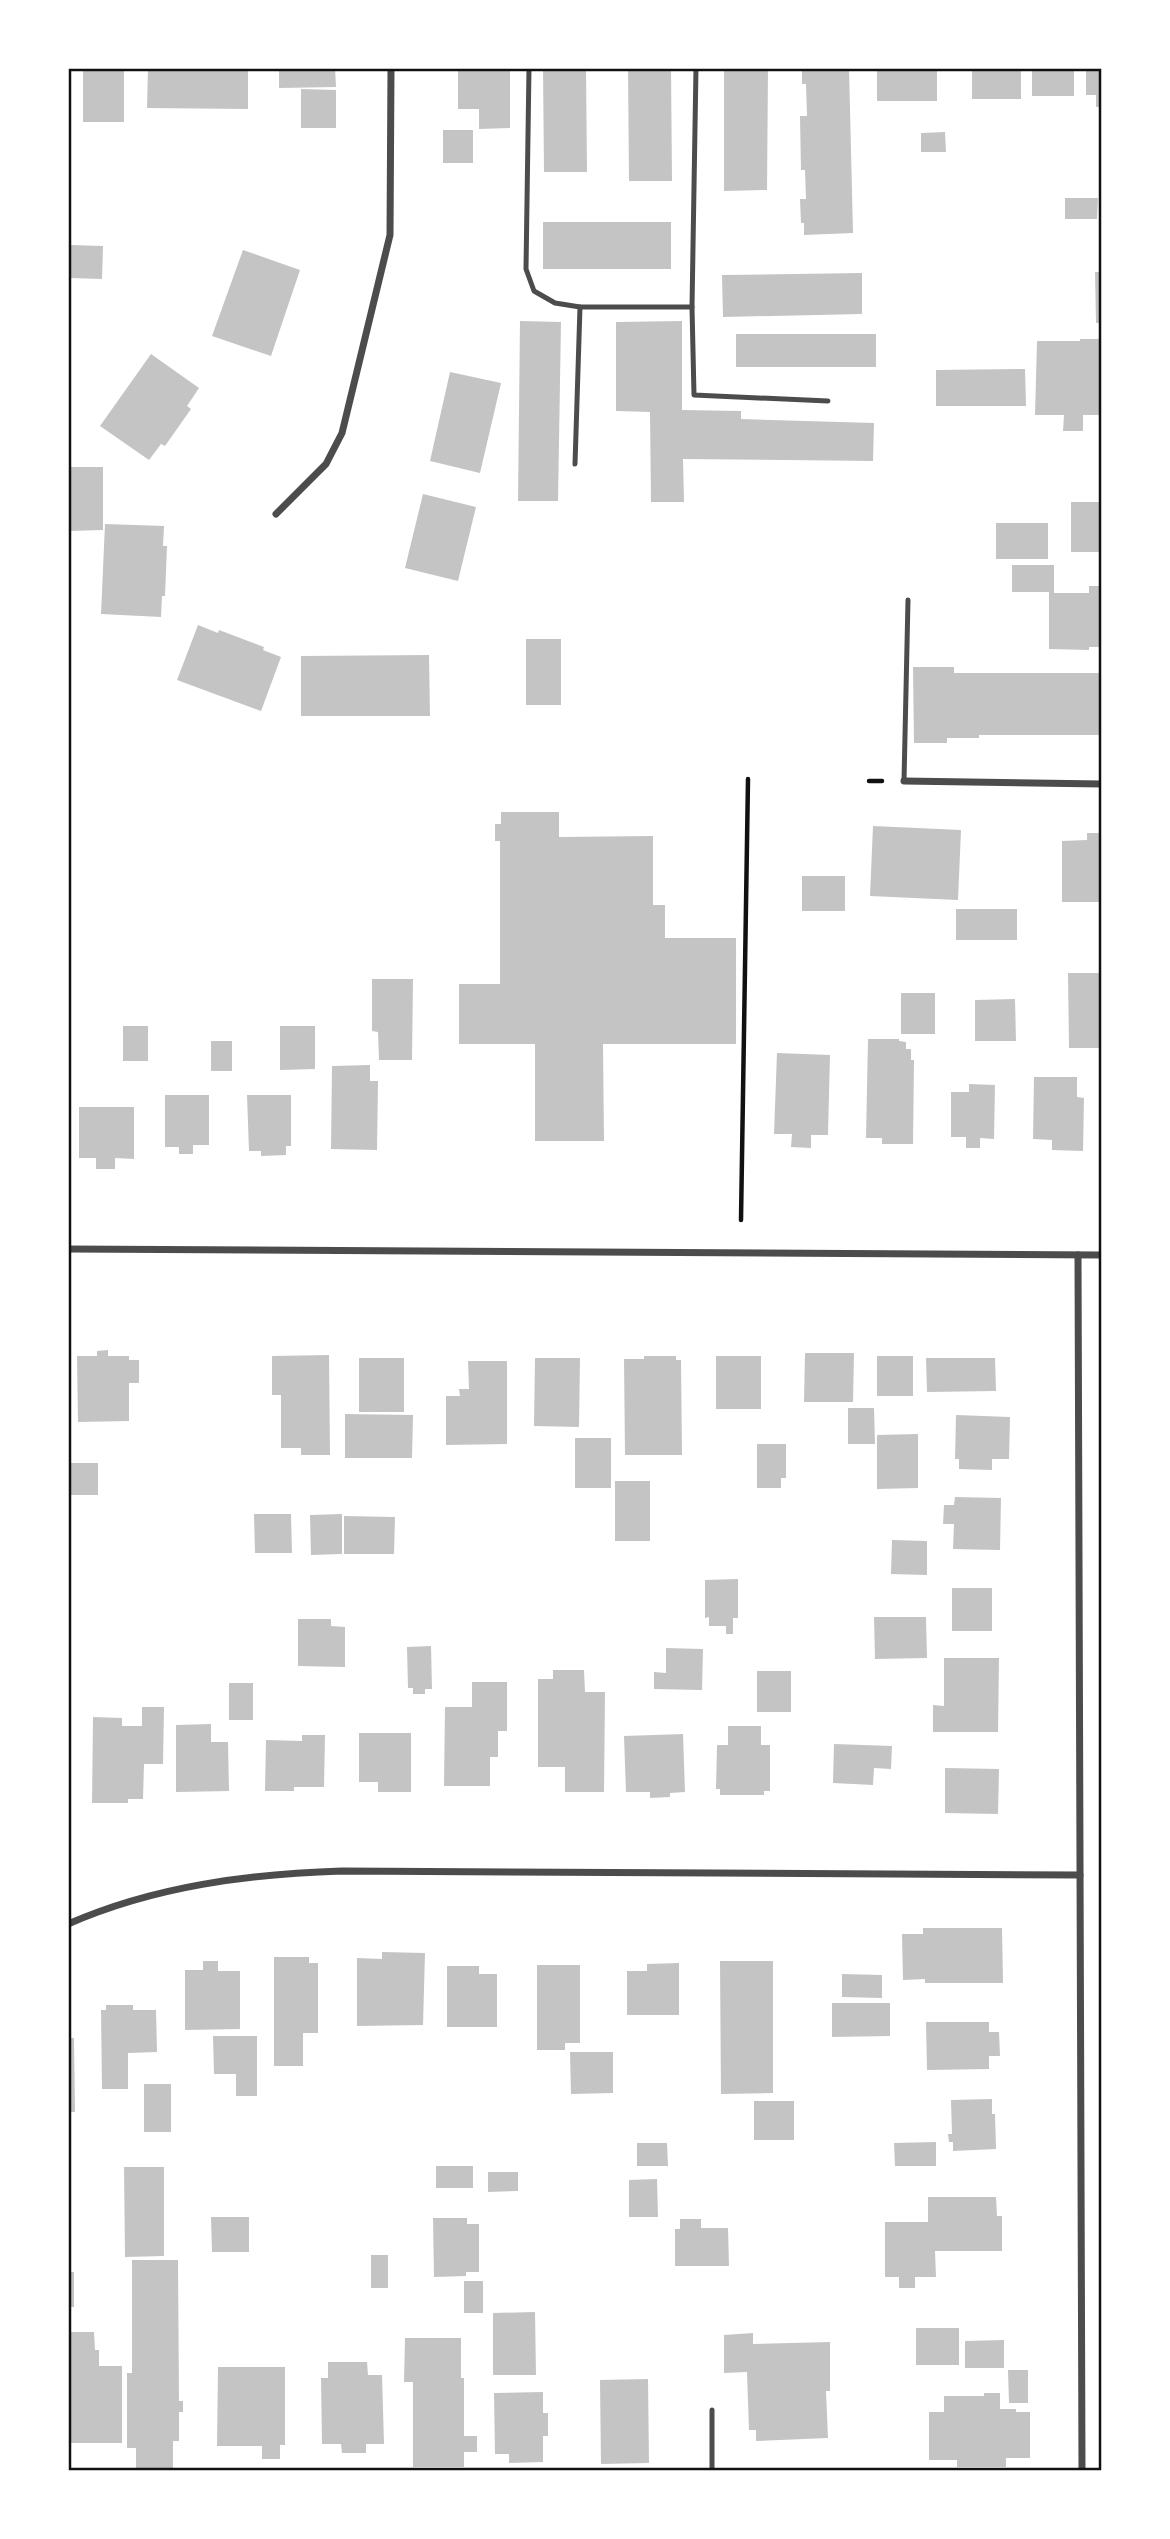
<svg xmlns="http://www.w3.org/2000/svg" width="1170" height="2539" font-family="'Sofia Sans Condensed',sans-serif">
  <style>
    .building { fill: #c4c4c4 }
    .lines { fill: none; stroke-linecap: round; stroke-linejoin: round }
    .path { stroke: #111; stroke-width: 4.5 }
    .service { stroke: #4c4c4c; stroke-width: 5 }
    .minor { stroke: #4c4c4c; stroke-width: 7 }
    .neatline { fill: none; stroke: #111; stroke-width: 2.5 }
  </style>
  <rect width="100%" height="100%" fill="#fff"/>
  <g class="building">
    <rect x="83" y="68" width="41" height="54"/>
    <polygon points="148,68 248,68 248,109 147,108"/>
    <polygon points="279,68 335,68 336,87 279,88"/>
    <polygon points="458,68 510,68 510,128 479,129 479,109 458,109"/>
    <polygon points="543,68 586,68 587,172 544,172"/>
    <polygon points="628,68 671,68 672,181 629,181"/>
    <polygon points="724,68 768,68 767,190 724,191"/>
    <polygon points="802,68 849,68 853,233 804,235 804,223 801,223 800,199 806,199 805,170 801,170 800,116 807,116 806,84 802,84"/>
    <rect x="877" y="68" width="60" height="33"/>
    <rect x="972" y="68" width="49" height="31"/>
    <rect x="1032" y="68" width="42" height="28"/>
    <polygon points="1086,68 1102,68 1102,107 1096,107 1096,95 1086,95"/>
    <polygon points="301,89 336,90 336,128 301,128"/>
    <rect x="443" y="130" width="30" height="33"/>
    <polygon points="945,132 946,152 921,152 921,133"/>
    <polygon points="1065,198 1098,198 1097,219 1065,219"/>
    <rect x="543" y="222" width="128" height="47"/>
    <polygon points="71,245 103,246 102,279 70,278"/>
    <polygon points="243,250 300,270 271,356 212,336"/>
    <polygon points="1095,272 1102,272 1102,323 1096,323"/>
    <polygon points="862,273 862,314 723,317 722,275"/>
    <polygon points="520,321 561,322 558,501 518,501"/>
    <polygon points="682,321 682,410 741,411 741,419 874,423 873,461 683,459 684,502 651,502 650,412 616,411 616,322"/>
    <rect x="736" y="334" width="140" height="33"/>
    <polygon points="1080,339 1102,339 1102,415 1083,415 1083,431 1063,431 1064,415 1035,415 1037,341 1080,341"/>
    <polygon points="151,354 199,388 187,406 191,409 165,446 161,444 149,460 100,426"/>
    <polygon points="1025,369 1026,406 936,406 936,370"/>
    <polygon points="450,372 501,383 480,473 430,461"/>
    <polygon points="68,467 103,467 103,530 68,531"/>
    <polygon points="423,494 476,507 458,581 405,568"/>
    <rect x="1071" y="502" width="31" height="50"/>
    <rect x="996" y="523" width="52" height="36"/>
    <polygon points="105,524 164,526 163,546 167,546 165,596 162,596 161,617 101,614"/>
    <polygon points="1012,565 1054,565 1054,593 1089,593 1089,586 1102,586 1102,647 1089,647 1089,650 1049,649 1049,592 1012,592"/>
    <polygon points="198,625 218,633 219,630 264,647 263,650 281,657 261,711 177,680"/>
    <rect x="526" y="639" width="35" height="66"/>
    <polygon points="429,655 430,716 301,716 301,656"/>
    <polygon points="913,667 954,667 954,673 1102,673 1102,735 979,735 979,738 947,738 947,743 914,743"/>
    <polygon points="501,812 559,812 559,837 653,836 653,905 665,905 665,938 736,938 736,1044 603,1044 604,1141 535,1141 535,1044 459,1044 459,984 500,984 500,841 495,841 495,824 501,824"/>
    <polygon points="873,826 961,830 958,900 870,896"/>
    <polygon points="1087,833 1102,833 1102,902 1062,902 1062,841 1087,840"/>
    <rect x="802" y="876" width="43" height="35"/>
    <rect x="956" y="909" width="61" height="31"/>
    <polygon points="1068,973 1102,973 1102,1048 1069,1048"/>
    <polygon points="372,979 413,979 412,1060 379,1060 378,1032 372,1031"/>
    <rect x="901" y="993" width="34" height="41"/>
    <polygon points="1015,999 1016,1041 975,1041 975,1000"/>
    <rect x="123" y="1026" width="25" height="35"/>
    <polygon points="280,1026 315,1026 315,1069 280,1070"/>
    <polygon points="868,1039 899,1039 899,1041 906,1042 906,1049 911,1049 911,1060 914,1060 913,1144 882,1144 882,1138 866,1138"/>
    <rect x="211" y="1041" width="21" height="30"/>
    <polygon points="777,1053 830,1055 828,1135 811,1135 811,1148 791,1147 792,1134 774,1134"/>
    <polygon points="370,1065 370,1081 378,1081 377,1150 331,1149 332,1066"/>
    <polygon points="1034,1077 1077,1077 1077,1097 1084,1098 1083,1151 1052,1150 1052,1140 1033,1139"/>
    <polygon points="969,1084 995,1085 994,1139 980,1138 980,1148 966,1148 966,1137 951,1137 951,1092 969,1092"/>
    <polygon points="165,1095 209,1095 209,1145 193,1145 193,1154 179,1154 179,1147 165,1147"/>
    <polygon points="247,1095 291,1095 291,1146 286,1146 286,1155 261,1156 261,1151 249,1151"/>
    <polygon points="79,1107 134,1107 134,1159 115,1158 115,1169 96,1169 96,1158 79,1158"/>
    <polygon points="108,1350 108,1356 129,1356 129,1360 139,1360 139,1383 129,1383 129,1421 78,1422 77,1356 97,1356 97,1351"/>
    <polygon points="805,1353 854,1353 853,1402 804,1402"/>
    <polygon points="329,1355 330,1455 301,1455 301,1448 281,1448 281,1395 272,1395 272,1356"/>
    <polygon points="644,1356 676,1356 676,1360 681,1360 682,1455 625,1455 624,1359 644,1359"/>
    <rect x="716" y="1356" width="45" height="53"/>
    <rect x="877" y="1356" width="36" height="40"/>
    <rect x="359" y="1358" width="45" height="54"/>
    <polygon points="535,1358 580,1358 579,1427 534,1426"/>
    <polygon points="926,1358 995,1358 996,1391 927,1392"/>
    <polygon points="468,1361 507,1361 507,1444 446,1445 446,1396 460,1396 459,1389 469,1389"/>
    <polygon points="848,1408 874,1408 875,1444 848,1444"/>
    <polygon points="345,1414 413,1415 412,1458 345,1458"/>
    <polygon points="956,1415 1010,1417 1009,1459 992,1459 992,1470 959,1469 959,1459 955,1459"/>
    <polygon points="918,1434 918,1488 877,1489 877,1435"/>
    <rect x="575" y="1438" width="36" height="50"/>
    <polygon points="757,1444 786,1444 786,1478 781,1478 781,1488 757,1488"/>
    <rect x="68" y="1463" width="30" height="32"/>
    <rect x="615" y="1481" width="35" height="60"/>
    <polygon points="955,1497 1001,1498 1000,1550 953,1549 954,1524 943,1524 944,1505 954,1505"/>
    <polygon points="254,1514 291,1514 292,1553 255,1553"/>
    <polygon points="342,1514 342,1554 311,1555 310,1515"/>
    <polygon points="344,1516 395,1517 394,1554 344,1554"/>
    <polygon points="892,1540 927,1541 927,1575 891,1574"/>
    <polygon points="738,1579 738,1618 733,1618 733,1634 726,1634 726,1626 709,1626 709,1617 705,1618 705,1580"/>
    <rect x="952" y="1588" width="40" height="43"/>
    <polygon points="874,1617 926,1617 927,1658 875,1659"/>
    <polygon points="298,1619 331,1619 331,1626 345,1627 345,1667 298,1666"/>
    <polygon points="431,1646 432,1689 425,1689 425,1694 413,1694 413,1688 408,1688 407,1647"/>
    <polygon points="666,1648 703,1649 702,1690 654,1689 654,1672 666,1673"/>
    <polygon points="944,1658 999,1658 998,1732 933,1732 933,1705 944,1706"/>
    <polygon points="553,1670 584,1670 585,1692 605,1692 604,1792 565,1792 565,1767 538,1767 538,1679 553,1679"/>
    <rect x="757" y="1671" width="34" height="41"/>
    <polygon points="472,1682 507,1682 507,1731 498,1731 498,1757 490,1757 490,1786 444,1786 445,1707 472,1707"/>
    <rect x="229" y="1683" width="24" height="37"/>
    <polygon points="142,1707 164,1707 163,1764 144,1764 143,1799 128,1799 128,1803 92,1803 93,1717 122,1718 122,1726 142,1726"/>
    <polygon points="211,1724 211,1742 228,1742 229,1791 176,1792 176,1725"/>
    <polygon points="728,1726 761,1726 761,1745 770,1745 770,1791 764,1791 764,1795 720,1795 720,1789 716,1789 717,1745 728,1745"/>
    <polygon points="359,1733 411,1733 411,1792 378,1792 378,1782 359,1782"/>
    <polygon points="683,1734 685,1792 670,1793 670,1797 650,1798 650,1792 626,1792 624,1736"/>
    <polygon points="302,1735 325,1735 324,1787 294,1787 294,1791 265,1791 266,1740 302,1741"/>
    <polygon points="834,1744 892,1746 891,1769 874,1768 873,1785 833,1783"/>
    <polygon points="945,1768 999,1769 998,1814 945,1813"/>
    <polygon points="923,1928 1002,1928 1003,1983 925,1983 925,1979 903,1980 902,1934 923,1934"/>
    <polygon points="382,1952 425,1953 423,2025 357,2026 357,1958 382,1959"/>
    <polygon points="274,1957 309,1957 309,1963 318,1963 318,2033 303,2033 303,2066 274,2066"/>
    <polygon points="203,1961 218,1961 218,1971 240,1971 240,2029 185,2030 185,1970 203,1970"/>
    <polygon points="720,1961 773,1961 773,2093 721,2094"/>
    <polygon points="679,1963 679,2015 627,2015 627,1971 647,1971 647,1964"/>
    <polygon points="537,1965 580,1965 580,2043 565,2043 565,2050 537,2050"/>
    <polygon points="447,1966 479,1966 479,1974 497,1974 497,2027 447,2027"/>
    <polygon points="842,1974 882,1975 882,1998 842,1997"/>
    <polygon points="832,2003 890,2003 890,2036 832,2037"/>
    <polygon points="106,2005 133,2005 133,2010 156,2010 157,2052 128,2053 128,2089 102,2089 101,2010 106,2010"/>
    <polygon points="926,2022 989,2022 989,2032 999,2032 1000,2056 989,2056 989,2069 927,2070"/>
    <polygon points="213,2036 257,2036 257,2096 236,2096 236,2074 214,2074"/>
    <polygon points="68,2038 74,2038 75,2112 68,2112"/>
    <polygon points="570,2052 613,2052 613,2093 571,2094"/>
    <rect x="144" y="2084" width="27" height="48"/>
    <polygon points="992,2099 992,2114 995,2114 996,2149 953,2151 953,2142 949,2142 948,2134 952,2134 951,2100"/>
    <rect x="754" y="2101" width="40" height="39"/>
    <polygon points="936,2142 936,2166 895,2166 894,2143"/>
    <polygon points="637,2143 667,2143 668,2166 637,2166"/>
    <rect x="436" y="2166" width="37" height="22"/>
    <polygon points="124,2167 164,2167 164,2256 125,2257"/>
    <polygon points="488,2172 518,2172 518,2191 488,2192"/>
    <polygon points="657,2179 658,2217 629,2217 629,2180"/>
    <polygon points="928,2197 996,2197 997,2216 1002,2216 1002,2251 935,2251 936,2277 915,2277 915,2288 899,2288 899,2277 885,2277 885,2222 928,2222"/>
    <polygon points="211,2217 249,2217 249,2252 212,2252"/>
    <polygon points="433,2218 467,2218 467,2224 479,2224 479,2272 466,2272 466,2276 434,2277"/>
    <polygon points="680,2219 701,2219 701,2228 728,2228 729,2266 675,2266 675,2229 680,2229"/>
    <rect x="371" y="2255" width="17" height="33"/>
    <polygon points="132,2260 178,2260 179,2401 183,2401 183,2412 179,2412 179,2441 173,2441 173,2471 136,2471 136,2448 127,2448 127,2373 132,2373"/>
    <rect x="68" y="2272" width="6" height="35"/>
    <rect x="464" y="2281" width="19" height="32"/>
    <polygon points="535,2312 536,2375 493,2375 493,2313"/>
    <rect x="916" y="2328" width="43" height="37"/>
    <polygon points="71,2332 94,2332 95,2350 99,2350 99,2366 122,2366 122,2443 68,2443 68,2341 71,2341"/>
    <polygon points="753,2333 753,2344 830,2342 830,2391 826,2391 828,2438 756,2441 756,2430 749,2430 747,2372 724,2373 724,2335"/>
    <polygon points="405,2338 461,2338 461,2378 464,2378 464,2436 477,2436 477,2452 464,2452 464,2467 413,2467 413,2382 404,2382"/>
    <polygon points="1004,2340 1004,2368 965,2368 965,2341"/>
    <polygon points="328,2362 367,2362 368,2375 382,2375 384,2444 366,2444 366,2453 342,2453 341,2444 322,2444 321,2378 328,2378"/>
    <polygon points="218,2367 285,2367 285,2445 280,2445 280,2459 262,2459 262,2446 217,2446"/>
    <polygon points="1008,2370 1028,2370 1028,2403 1009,2403"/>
    <polygon points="648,2379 649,2463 601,2464 600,2380"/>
    <polygon points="543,2392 543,2413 548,2413 548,2436 543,2436 543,2462 509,2463 509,2454 495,2454 494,2393"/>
    <polygon points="984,2393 1000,2393 1000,2409 1016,2409 1016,2412 1030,2412 1030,2458 1006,2458 1006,2467 957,2467 957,2460 929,2460 929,2412 944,2412 944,2396 984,2396"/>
  </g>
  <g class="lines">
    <g class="path">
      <polyline points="869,781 882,781"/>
      <polyline points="741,1220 748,779"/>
    </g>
    <g class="service">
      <polyline points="529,68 526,269 534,291 555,303 580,307"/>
      <polyline points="696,68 692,307 694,395 828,401"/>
      <polyline points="575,464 580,307 692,307"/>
      <polyline points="904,781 908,600"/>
      <polyline points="712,2471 712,2410"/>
    </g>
    <g class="minor">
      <polyline points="276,514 326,464 342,433 390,235 391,68"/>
      <polyline points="904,781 1102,784"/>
      <polyline points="68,1249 1102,1255"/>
      <polyline points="1078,1255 1082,2471"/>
      <path d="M68,1924c87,-38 180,-50 274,-53l738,4"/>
    </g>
  </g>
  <rect width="1170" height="2539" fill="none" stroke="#ffffff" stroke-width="140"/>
  <rect x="70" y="70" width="1030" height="2399" class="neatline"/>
</svg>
